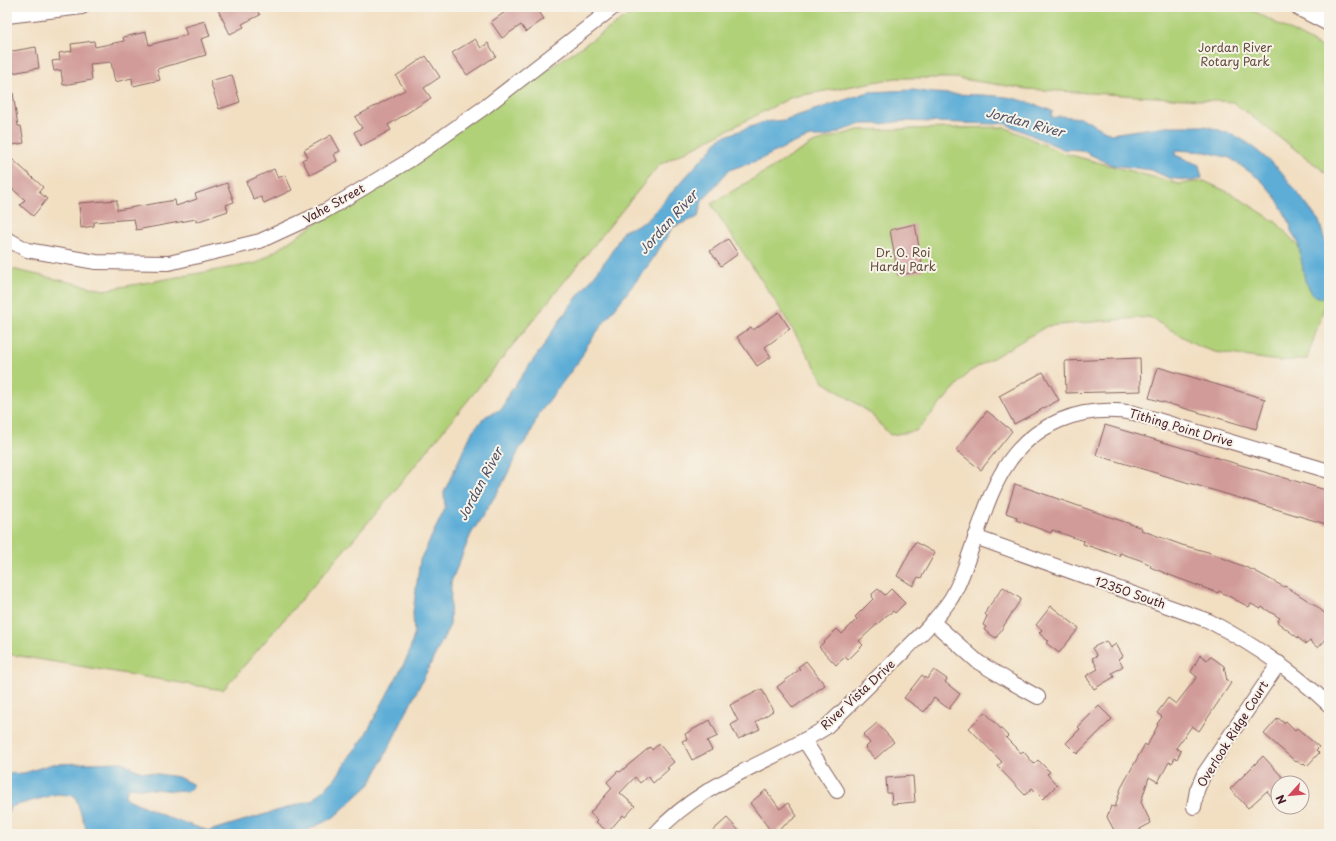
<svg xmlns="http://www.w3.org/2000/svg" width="1336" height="841" font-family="'Playpen Sans',sans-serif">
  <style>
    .green { fill: #b1d179; stroke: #7e7852 }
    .water { fill: #5dadd7; stroke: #546681 }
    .building { fill: #d19b99 }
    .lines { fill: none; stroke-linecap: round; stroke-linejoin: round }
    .minor-casing { stroke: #856260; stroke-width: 16 }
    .major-casing { stroke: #856260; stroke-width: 20 }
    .minor { stroke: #fff; stroke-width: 14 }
    .major { stroke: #fff; stroke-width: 18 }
    .labels { text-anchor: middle; stroke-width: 4; stroke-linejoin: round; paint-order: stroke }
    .park-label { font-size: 12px; fill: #644c3e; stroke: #f7f3e8 }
    .street-label { font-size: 12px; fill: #4a1f2b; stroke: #f7f3e8 }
    .water-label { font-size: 13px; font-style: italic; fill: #515167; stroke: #f7f3e8 }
  </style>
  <rect width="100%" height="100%" fill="#f7f3e8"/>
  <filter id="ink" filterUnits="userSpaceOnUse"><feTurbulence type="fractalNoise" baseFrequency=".025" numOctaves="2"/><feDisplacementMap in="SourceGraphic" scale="8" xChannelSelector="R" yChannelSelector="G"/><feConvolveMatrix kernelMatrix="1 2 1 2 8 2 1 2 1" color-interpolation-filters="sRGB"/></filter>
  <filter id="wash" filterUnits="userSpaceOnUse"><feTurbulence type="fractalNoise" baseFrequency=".012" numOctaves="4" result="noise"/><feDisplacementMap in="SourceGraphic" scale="16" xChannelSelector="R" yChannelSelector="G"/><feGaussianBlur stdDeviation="0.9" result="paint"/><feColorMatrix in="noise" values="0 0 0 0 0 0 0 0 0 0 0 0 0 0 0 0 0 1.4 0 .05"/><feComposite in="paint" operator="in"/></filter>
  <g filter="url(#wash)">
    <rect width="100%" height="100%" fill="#f2dfc2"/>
    <g class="green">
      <polygon points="641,7 1246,7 1329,51 1329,175 1233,102 1027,89 955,78 896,78 792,97 659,165 383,505 223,690 7,654 7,268 104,290 257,263"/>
      <polygon points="1004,127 1063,153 1179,184 1204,181 1232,194 1276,222 1307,256 1309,277 1326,302 1307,359 1279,361 1215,352 1200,347 1149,317 1047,326 969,372 916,431 890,435 869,412 824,382 781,310 711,204 813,143 858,130"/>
    </g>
    <path class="water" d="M913,90c31,6 62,3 93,7 15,2 30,8 44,13l3,2 -2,2 2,4 7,-2 22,2 29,16 55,-8h39l27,8 16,9 32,27 39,51 10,33v47l-16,-6 -8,-14 -7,-39 -7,-11 -1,-8 -15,-27 -14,-16 -31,-22 -24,-6 -30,-2 -1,5 24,10 3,13 -10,3 -23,-3 -18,-8 -39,-5 -31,-15 -18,-1 -59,-26 -10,1 -91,-3 -22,3h-22l-33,13h-16l-19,7 -32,16 -30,10 -27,31 -4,16 -25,10 -23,36 -48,62 -16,22 -5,11 -43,57 -9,22 -9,11 -18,37 -31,49 -20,48 -1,43 -79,158 -37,34 -34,17h-212l-13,-38 -18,-2 -47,13 -3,8v-41l17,-1 28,-9 70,-2 17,9 39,6 16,8 -7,7 -58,-5 -5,10 45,21 40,13 104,-31 22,-21 15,-23 13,-17 45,-83 6,-21 -1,-23 7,-52 25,-51 -1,-17 29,-62 13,-14 16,-7 6,-14 31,-43c7,-7 9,-15 15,-23 21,-34 52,-61 69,-98l22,-9 66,-73 9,-11 44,-16 20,-2 85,-28z"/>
    <g id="blocks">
      <g class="building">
        <polygon points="224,7 255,7 260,15 242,24 244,27 230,34 218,10"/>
        <polygon points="512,7 536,7 544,19 526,32 521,25 502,38 491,22"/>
        <polygon points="205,21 210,36 201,39 206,55 157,69 160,80 133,86 132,78 115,82 111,62 90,64 92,80 63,85 61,70 54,71 52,61 60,60 59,53 72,51 71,44 94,41 95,47 124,41 123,37 146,32 149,45 187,35 184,27"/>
        <polygon points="475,39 481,48 488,43 496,56 467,75 452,53"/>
        <polygon points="36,47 39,68 7,74 7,52"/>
        <polygon points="426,56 440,77 424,88 431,98 388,125 391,130 361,146 354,132 362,128 355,117 405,90 396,76"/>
        <polygon points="232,75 240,102 219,109 210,81"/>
        <polygon points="7,93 13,93 18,126 21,126 24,143 7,146"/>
        <polygon points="331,135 340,151 334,154 337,161 310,175 302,160 308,157 304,150"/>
        <polygon points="12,159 43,187 39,192 47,199 33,216 20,205 25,200 7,184 7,164"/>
        <polygon points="274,169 278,178 285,175 292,190 264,203 261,197 254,200 246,182"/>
        <polygon points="227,183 234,202 226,205 228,211 196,222 196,219 136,230 134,219 94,222 94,226 81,228 79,203 117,200 117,210 175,200 176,206 197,199 195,194"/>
        <polygon points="915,224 923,271 898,275 890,230"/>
        <polygon points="728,239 738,254 721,266 710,251"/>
        <polygon points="779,312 790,329 765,347 771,357 757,366 737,337 751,327 753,330"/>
        <polygon points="1140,358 1141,391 1066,393 1065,361"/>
        <polygon points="1158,367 1265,399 1256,429 1149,398"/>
        <polygon points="1043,372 1059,400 1014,424 999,396"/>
        <polygon points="987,411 1012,431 981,470 956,450"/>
        <polygon points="1105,425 1329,491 1329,525 1096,455"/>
        <polygon points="1015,484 1142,528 1141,530 1182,545 1208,552 1255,571 1284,587 1285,586 1315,605 1329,617 1329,636 1318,648 1310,641 1306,644 1277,622 1280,618 1262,607 1261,609 1251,604 1249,607 1219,591 1218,593 1172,576 1150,567 1151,565 1140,560 1120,553 1119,556 1083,544 1084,541 1052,530 1051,533 1016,520 1017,517 1006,513"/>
        <polygon points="915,542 935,553 921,578 918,577 913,586 897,576"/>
        <polygon points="1003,587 1021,599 996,638 984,630 986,627 983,625 987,616 985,614 987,609"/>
        <polygon points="878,589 885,595 891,589 905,603 895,613 893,611 886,616 859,641 863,645 848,660 845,657 836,665 819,647 837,629 842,634 857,619 855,617 873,599 872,594"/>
        <polygon points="1051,606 1079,628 1059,653 1046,643 1048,641 1039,633 1042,630 1036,625"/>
        <polygon points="1106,641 1110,648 1116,644 1123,656 1118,659 1123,666 1112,673 1114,677 1094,689 1086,676 1098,669 1092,658 1097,656 1092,648"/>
        <polygon points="1200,655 1207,660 1210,656 1224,666 1227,681 1231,683 1199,731 1192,726 1176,748 1181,751 1177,759 1175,758 1172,763 1169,762 1158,782 1149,777 1141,802 1151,823 1140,829 1142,834 1116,834 1107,817 1111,806 1115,807 1121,788 1145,744 1147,746 1158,725 1157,724 1162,717 1157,713 1168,698 1176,704 1197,677 1191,672"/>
        <polygon points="806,661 825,685 793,708 777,687 800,669 798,667"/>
        <polygon points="934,670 947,679 945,682 960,694 949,709 934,698 924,712 904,698 922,675 927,679"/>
        <polygon points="762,689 773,711 756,722 760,729 738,739 731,725 738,721 730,705"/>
        <polygon points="1099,706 1112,719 1077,754 1066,743 1080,729 1078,727"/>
        <polygon points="985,712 1008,736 1006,738 1021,753 1023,751 1034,764 1038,760 1050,772 1047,774 1057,785 1043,799 1032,788 1025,795 997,766 1002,762 969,728"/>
        <polygon points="1278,718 1284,723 1286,721 1295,730 1297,728 1319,747 1316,750 1319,753 1307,766 1304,763 1302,765 1297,761 1296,762 1264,734"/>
        <polygon points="710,720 718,736 707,741 712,750 692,760 682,741 687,739 685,734"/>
        <polygon points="877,723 894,742 875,759 865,748 870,743 863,735"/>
        <polygon points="659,744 674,762 667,768 669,769 653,783 648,776 640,783 635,777 620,793 635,806 625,817 623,815 608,832 596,822 598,820 590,813 612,788 607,782 618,771 620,772 650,747 652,750"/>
        <polygon points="1263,756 1288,783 1278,783 1278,790 1271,796 1267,791 1248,808 1230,789"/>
        <polygon points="913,776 915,802 892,804 891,793 887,793 886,778"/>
        <polygon points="766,790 780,809 788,803 797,816 773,834 750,803"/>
        <polygon points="727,818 742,834 709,834"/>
      </g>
    </g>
  </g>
  <g filter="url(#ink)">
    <use href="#blocks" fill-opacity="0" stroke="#856260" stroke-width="1"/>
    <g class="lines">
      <g class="minor-casing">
        <g id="minor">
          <polyline points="7,16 82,7"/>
          <polyline points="7,239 27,250 96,262 169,263 260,241 325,211 410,160 485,107 614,7"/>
          <path d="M975,537l234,84c44,23 84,50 120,84"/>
          <polyline points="933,622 978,662 1011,682 1038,697"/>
          <polyline points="804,740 837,791"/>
          <polyline points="1194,807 1197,790 1204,774 1279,663"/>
          <path d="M655,834c48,-53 111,-69 170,-106 24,-22 46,-45 69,-67 20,-20 40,-38 56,-61 12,-18 17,-41 25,-61 8,-23 16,-49 29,-70 28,-46 78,-65 130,-56l195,58"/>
        </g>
      </g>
      <g class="major-casing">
        <polyline id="major" points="1300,7 1329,22"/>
      </g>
      <use href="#minor" class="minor"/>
      <use href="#major" class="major"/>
    </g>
  </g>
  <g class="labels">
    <g class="park-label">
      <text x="1235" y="52">Jordan River<tspan x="1235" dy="14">Rotary Park</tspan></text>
      <text x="903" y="257">Dr. O. Roi<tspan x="903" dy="14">Hardy Park</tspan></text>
    </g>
    <g class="street-label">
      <text transform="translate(334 204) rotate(-29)" y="4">Vahe Street</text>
      <text transform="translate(1181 428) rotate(16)" y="4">Tithing Point Drive</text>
      <text transform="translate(1130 593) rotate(19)" y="4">12350 South</text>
      <text transform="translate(858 695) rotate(-43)" y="4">River Vista Drive</text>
      <text transform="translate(1233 734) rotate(-58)" y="4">Overlook Ridge Court</text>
    </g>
    <g class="water-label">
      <text transform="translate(1025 122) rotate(15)" y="5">Jordan River</text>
      <text transform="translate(668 222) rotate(-48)" y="5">Jordan River</text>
      <text transform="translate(480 484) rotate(-62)" y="5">Jordan River</text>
    </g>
  </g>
  <rect width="1336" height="841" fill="none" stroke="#f7f3e8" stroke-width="24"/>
  <g transform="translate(1290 795) rotate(243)"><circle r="19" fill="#f7f3e8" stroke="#b29e9c"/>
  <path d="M0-3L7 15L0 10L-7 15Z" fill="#d1495b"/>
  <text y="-6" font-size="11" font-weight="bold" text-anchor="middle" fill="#4a1f2b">N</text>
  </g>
</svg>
